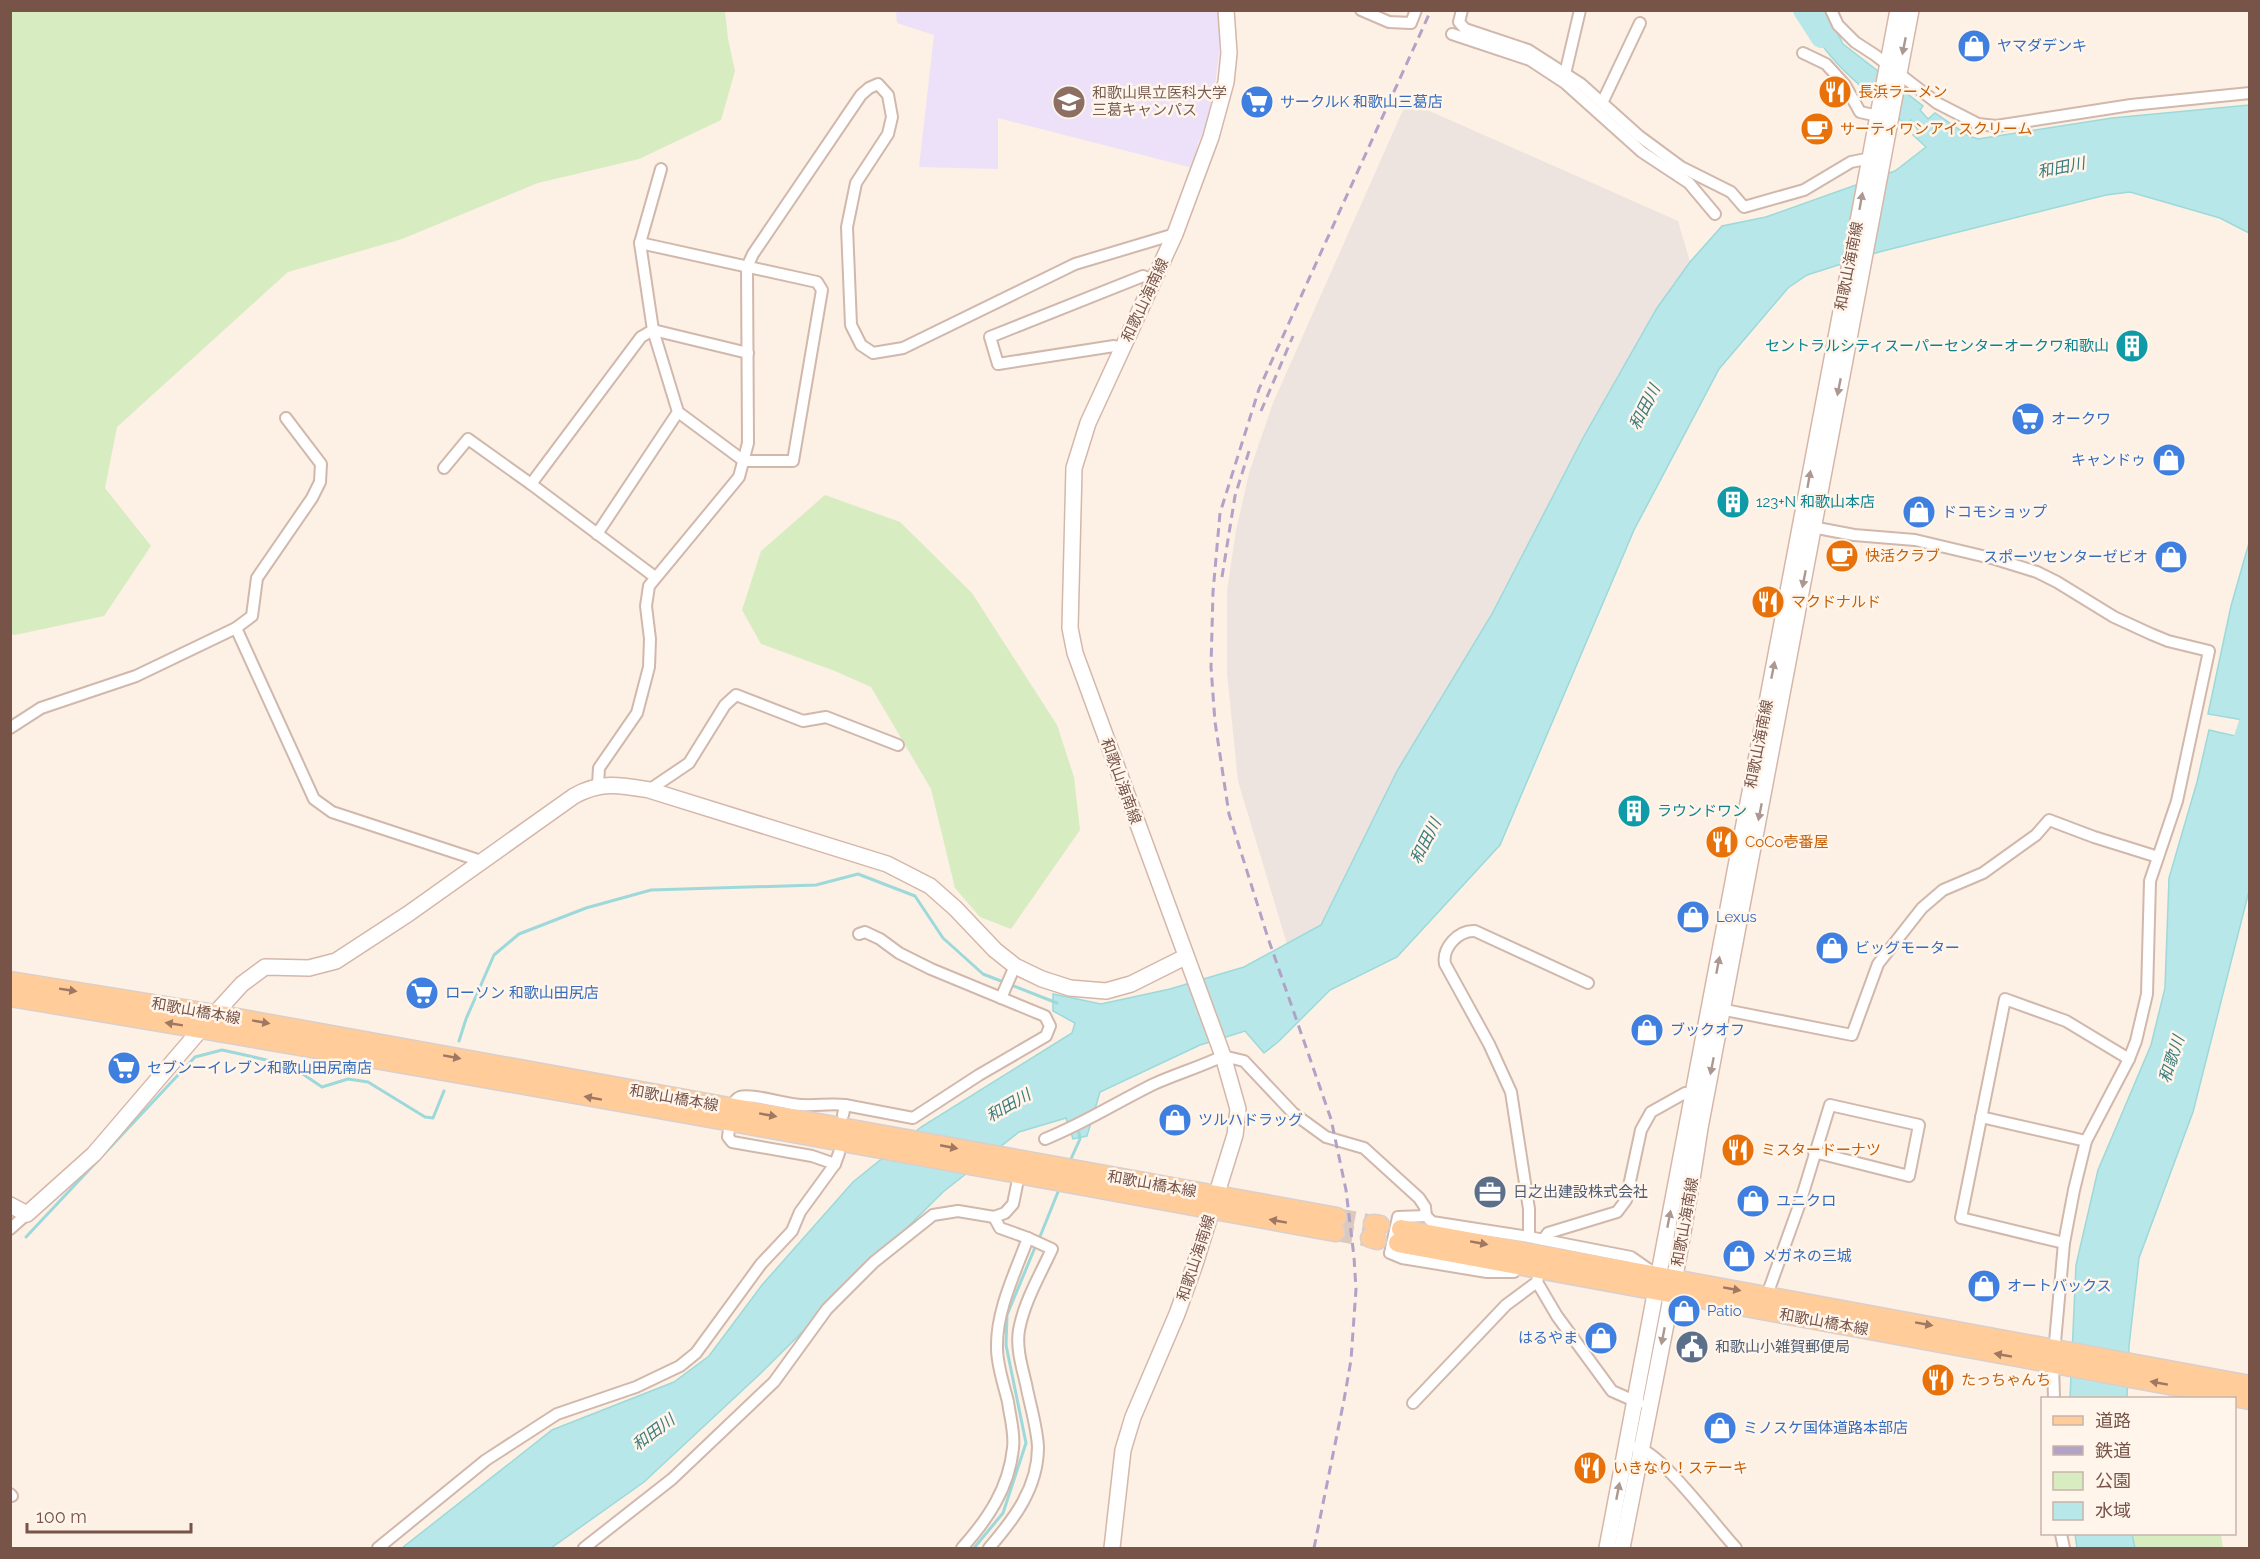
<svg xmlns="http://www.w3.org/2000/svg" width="2260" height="1559" font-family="Raleway,'Noto Sans JP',sans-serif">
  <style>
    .industrial { fill: #ede4df }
    .education { fill: #ede1fa }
    .green { fill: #d8ecc2 }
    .water { fill: #b7e7e8; stroke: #9dd9da; stroke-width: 1.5 }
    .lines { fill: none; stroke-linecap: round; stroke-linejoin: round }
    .stream { stroke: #9dd9da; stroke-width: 3 }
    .river { stroke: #b7e7e8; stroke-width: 20 }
    .primary-tunnel { stroke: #dcc9bd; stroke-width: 18; stroke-dasharray: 18 9; stroke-linecap: butt }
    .street-casing { stroke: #d1b8ac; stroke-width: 14 }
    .secondary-casing { stroke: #d5b7aa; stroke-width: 18 }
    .primary-casing { stroke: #d9cfcc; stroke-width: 21 }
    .street { stroke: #fff; stroke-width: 10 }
    .secondary { stroke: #fff; stroke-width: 15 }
    .primary { stroke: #ffcc9a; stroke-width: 18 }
    .rail { stroke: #b1a2c8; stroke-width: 3; stroke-dasharray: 9 6; stroke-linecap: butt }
    .oneway { fill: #ad9891 }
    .oneway2 { fill: #a07761 }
    .labels { text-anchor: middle; stroke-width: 5; stroke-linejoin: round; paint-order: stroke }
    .shop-label { font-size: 15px; fill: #366cbe; stroke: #fff5eb; text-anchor: start }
    .food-label { font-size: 15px; fill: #c56008; stroke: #fff5eb; text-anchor: start }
    .education-label { font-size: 15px; fill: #785e54; stroke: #fff5eb; text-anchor: start }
    .street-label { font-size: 15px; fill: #775348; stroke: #fff5eb }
    .culture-label { font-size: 15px; fill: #0d838f; stroke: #fff5eb; text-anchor: start }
    .service-label { font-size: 15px; fill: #4e5e75; stroke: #fff5eb; text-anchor: start }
    .water-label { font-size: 16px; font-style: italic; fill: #3b7b7d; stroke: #fff5eb }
  </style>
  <rect width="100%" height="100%" fill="#fdf0e4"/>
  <polygon class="industrial" points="1407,101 1678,221 1690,262 1657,308 1583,438 1492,614 1397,771 1321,925 1287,944 1238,781 1227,672 1227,591 1236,531 1249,473 1273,403"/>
  <polygon class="education" points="896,11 1219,11 1219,54 1215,86 1205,128 1198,143 1193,168 998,118 998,169 919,167 934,35 897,23"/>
  <g class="green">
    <polygon points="10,11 725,11 728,39 735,71 721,120 639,159 538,183 402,239 288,272 117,427 105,488 151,546 104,616 15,635 10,634"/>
    <polygon points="825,495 900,522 972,593 1057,725 1074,777 1080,830 1011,929 980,917 955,888 931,789 871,687 835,671 761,644 742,610 761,551"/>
    <polygon points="2132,1534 2221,1534 2223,1548 2135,1548"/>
  </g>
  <g class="water">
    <path d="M1803,11h23l17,33 80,62 -3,4 8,9 7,-6 34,23 9,3 134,-21 137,-13v128l-29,-15 -90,-26 -24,3 -227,57 -72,23 -19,13 -69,81 -85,161 -134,315 -103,112 -67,33 -52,52 -14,11 -19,-22 -45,14 -100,47 -13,44 -14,3 -7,-21 -47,14 -76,60 -182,181 -117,109 -93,66h-149l150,-118 122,-48 35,-26 53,-71 91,-103 68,-55 151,-94 3,-10 -22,-12v-17l48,10 69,-15 74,-22 77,-42 76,-154 95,-157 91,-176 74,-130 33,-46 32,-36 44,-9 129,-46 31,-24 -13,-12 5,-5 -7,-10 -5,5c-39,-34 -84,-65 -103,-114z"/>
    <polygon points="2249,543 2250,721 2249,721 2208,714 2231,606"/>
    <polygon points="2209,730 2249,739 2249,891 2193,1112 2139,1258 2129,1346 2127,1398 2070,1398 2076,1265 2098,1170 2151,1045 2165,988 2169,878 2197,782"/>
    <polygon points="2075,1534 2132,1534 2135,1548 2077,1548"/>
  </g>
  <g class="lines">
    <g class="stream">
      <polyline points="459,1041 466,1019 494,955 519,934 586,908 651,890 816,885 858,874 915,896 943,938 983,974 1057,1003"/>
      <polyline points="1070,1161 1080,1139 1079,1133"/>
      <polyline points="26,1237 195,1057 222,1050 245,1055 291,1066 322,1087 348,1079 368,1082 425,1117 433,1118 444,1091"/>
      <polyline points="1039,1239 1060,1187"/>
      <polyline points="974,1548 1003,1513 1026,1443 1006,1345 1007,1315 1036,1245"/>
    </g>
    <g class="river">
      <polyline points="1803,10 1821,38"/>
      <polyline points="2236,762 2250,719"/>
    </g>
    <g class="primary-tunnel">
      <polyline points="1337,1217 1373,1224"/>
      <polyline points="1335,1232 1370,1238"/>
    </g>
    <g class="street-casing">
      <g id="street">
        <polyline points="1361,10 1389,22 1411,23 1416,10"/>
        <polyline points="1462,10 1459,22 1465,29 1528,50 1581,84 1639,136 1681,167 1731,192 1744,207 1804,190 1851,162 1876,157"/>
        <polyline points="1831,10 1838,25 1855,42 1875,55 1937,103 1978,124 1996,126 2131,105 2250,93"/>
        <polyline points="1452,34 1530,60 1565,83 1642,152 1689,183 1715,214"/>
        <polyline points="1803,53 1826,64 1845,85 1860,112 1878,116"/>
        <polyline points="1565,74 1580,10"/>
        <polyline points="1602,103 1640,23"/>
        <polyline points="640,243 817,282 822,290 793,461 744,461 678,412"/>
        <polyline points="1122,349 1114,346 998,364 990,337 1143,276 1154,280"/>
        <polyline points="444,468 468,439 531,484"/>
        <polyline points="1807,526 1854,535 1915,540 1995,559 2037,572 2057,582 2114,617 2151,634 2168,641 2209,651 2177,801 2150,881 2147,994 2136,1041 2129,1059 2086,1141 2074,1190 2064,1243 2053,1364 2054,1398"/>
        <polyline points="597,534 678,412 653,330 640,243 661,169"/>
        <polyline points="655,577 531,484 641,337 653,330 748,353"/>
        <polyline points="236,628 314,799 332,812 481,861"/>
        <polyline points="10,728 41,708 136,676 236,628 252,616 257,578 312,498 320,482 321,464 286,418"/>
        <polyline points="598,785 599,768 637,713 649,667 650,639 646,606 649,586 739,477 748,443 747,267 753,254 861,95 869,88 878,84 888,95 892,117 888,134 856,183 847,227 851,325 861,345 873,353 903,348 1075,264 1175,234"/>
        <polyline points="649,790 689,763 725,705 736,695 803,721 826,717 898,745"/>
        <polyline points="1001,998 1015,966"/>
        <polyline points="1715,1008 1852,1035 1878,964 1922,908 1943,890 1983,873 2036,835 2049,820 2094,837 2158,857"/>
        <path d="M732,1108c1,-4 3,-9 8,-11 12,-4 47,8 62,8 15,1 29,-2 43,0"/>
        <polyline points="843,1115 845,1105 913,1118 979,1075 1046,1036 1050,1026 1045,1016 931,969 899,953 880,939 865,932 859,934"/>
        <polyline points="1981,1117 2086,1141"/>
        <polyline points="730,1122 728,1137 732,1142 812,1156 835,1164"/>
        <path d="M1045,1139c38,-15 72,-37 109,-55 22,-10 46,-17 69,-28l21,5 49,52 33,24 38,11 55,50 6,9 1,9"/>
        <polyline points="10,1229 27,1214"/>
        <path d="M1529,1237v-28l-18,-117 -22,-48 -44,-80c-3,-16 13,-34 30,-33l113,52"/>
        <polyline points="1543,1240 1548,1233 1617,1212 1626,1200 1641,1130 1651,1112 1685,1093 1697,1095"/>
        <polyline points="2064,1243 1961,1218 2005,999 2066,1021 2129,1059"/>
        <polyline points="1514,1272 1487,1272 1402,1258 1390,1253 1398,1217 1426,1216 1432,1222 1529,1237 1631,1257 1651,1271"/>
        <polyline points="1537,1282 1557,1316 1612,1391 1639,1403"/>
        <polyline points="1767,1295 1800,1203 1830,1105 1919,1125 1909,1176 1814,1152"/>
        <polyline points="1413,1403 1506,1305 1537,1282 1538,1277"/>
        <path d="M1636,1447c24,4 81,81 100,101"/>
        <polyline points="10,1494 12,1496"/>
        <polyline points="2061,1534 2064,1548"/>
        <polyline points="378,1548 486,1460 557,1414 636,1387 680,1366 696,1353 761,1264 792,1231 800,1212 835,1164 839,1153"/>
        <polyline points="584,1548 672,1479 774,1382 827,1309 874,1262 933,1215 958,1211 994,1217 1005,1213 1013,1204 1020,1170"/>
        <path d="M962,1548c26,-29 47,-60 51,-100 2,-15 -3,-31 -5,-46 -4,-17 -11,-36 -11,-54 -1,-37 18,-75 31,-110l-28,-10 -6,-11"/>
        <path d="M989,1548c25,-29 49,-60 49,-101 -1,-20 -8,-42 -12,-63 -4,-17 -10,-36 -7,-54 5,-28 21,-55 33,-81l-24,-11"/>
      </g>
    </g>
    <g class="secondary-casing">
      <g id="secondary">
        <path d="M10,1205l17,9 67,-60 107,-125 41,-45 23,-17 44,1 27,-7 72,-47 166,-118c27,-15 46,-11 75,-6l238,74 43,22 25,22 40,42 20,16 27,13 28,9 36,3 25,-7 54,-27"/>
        <polyline points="1112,1548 1123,1450 1133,1417 1177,1314 1195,1264 1235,1135 1238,1109 1223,1056 1075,653 1070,628 1074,468 1088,423 1175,234 1211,137 1226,82 1229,53 1226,10"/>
        <polyline points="1607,1548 1898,10"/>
        <path d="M1622,1548c27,-140 57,-279 78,-420l211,-1118"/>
      </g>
    </g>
    <g class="primary-casing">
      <g id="primary">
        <polyline points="10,981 215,1014 1337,1217"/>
        <path d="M10,997c443,73 884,154 1325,235"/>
        <polyline points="1373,1224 1380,1225"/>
        <polyline points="1401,1229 2250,1385"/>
        <polyline points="1370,1238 1377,1240"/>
        <polyline points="1398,1243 2250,1400"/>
      </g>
    </g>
    <use href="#street" class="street"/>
    <use href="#secondary" class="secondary"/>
    <use href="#primary" class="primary"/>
    <g class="rail">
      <polyline points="1261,411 1293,336"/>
      <polyline points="1222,577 1235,496 1250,448"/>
      <polyline points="1314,1548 1344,1400 1351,1360 1356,1289 1354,1257 1346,1190 1331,1119 1268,938 1229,814 1215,722 1211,667 1213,592 1220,513 1259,389 1431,10"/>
    </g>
  </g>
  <defs><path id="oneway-solid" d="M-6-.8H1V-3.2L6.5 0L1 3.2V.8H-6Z" transform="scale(1.5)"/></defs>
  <g class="oneway">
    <use href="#oneway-solid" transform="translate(1904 46) rotate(101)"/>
    <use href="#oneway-solid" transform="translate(1861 201) rotate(-80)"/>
    <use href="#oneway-solid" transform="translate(1839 387) rotate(101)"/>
    <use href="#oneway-solid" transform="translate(1809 479) rotate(-80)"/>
    <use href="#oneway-solid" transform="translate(1804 579) rotate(101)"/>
    <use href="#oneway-solid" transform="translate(1773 670) rotate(-79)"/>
    <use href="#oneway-solid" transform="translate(1760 812) rotate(101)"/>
    <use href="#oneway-solid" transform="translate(1718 965) rotate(-79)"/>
    <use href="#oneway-solid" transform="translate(1712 1066) rotate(101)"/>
    <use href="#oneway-solid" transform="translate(1669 1219) rotate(-79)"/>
    <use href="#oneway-solid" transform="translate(1663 1336) rotate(101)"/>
    <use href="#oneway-solid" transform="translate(1618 1491) rotate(-79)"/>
  </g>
  <g class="oneway2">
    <use href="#oneway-solid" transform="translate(68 990) rotate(9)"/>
    <use href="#oneway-solid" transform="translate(261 1022) rotate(10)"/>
    <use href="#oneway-solid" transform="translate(174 1024) rotate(-171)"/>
    <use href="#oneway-solid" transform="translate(452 1057) rotate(10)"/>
    <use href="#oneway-solid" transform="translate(593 1098) rotate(-170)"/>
    <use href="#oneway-solid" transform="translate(768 1115) rotate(10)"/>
    <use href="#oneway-solid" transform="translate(949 1147) rotate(11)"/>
    <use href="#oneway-solid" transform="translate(1278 1221) rotate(-170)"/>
    <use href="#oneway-solid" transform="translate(1479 1243) rotate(10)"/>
    <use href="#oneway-solid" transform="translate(1732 1289) rotate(10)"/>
    <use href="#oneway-solid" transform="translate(1924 1324) rotate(10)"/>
    <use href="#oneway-solid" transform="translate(2003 1355) rotate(-170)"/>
    <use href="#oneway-solid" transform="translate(2159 1383) rotate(-170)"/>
  </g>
  <defs>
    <g id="shop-disc" transform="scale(1.725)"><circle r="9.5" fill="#3f7fe0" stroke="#fff5eb"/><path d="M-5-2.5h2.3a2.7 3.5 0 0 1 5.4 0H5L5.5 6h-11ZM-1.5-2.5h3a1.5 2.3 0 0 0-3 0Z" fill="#fff"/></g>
    <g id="restaurant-disc" transform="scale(1.725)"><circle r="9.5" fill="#e8710a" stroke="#fff5eb"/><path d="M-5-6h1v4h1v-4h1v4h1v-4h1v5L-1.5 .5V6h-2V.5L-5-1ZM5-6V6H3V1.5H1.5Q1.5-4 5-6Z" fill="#fff"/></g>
    <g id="university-disc" transform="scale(1.725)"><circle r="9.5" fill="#8d6e63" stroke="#fff5eb"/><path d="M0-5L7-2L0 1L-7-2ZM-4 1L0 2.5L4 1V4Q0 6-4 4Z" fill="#fff"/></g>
    <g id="supermarket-disc" transform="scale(1.725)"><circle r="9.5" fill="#3f7fe0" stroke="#fff5eb"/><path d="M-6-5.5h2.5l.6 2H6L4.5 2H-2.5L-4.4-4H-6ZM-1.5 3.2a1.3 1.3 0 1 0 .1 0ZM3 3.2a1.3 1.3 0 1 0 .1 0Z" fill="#fff"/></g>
    <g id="cafe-disc" transform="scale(1.725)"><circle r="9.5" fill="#e8710a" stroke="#fff5eb"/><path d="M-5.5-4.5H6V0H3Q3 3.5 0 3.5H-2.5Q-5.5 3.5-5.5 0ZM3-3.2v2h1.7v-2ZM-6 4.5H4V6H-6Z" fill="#fff"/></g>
    <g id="building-disc" transform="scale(1.725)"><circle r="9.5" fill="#0f9aa8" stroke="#fff5eb"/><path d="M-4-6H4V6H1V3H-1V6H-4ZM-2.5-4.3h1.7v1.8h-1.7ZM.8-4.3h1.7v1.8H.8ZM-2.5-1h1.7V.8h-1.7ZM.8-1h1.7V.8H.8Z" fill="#fff"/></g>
    <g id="office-disc" transform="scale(1.725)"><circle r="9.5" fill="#5c6f8a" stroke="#fff5eb"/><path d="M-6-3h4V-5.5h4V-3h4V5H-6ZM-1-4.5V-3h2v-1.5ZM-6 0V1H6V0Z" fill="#fff"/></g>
    <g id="civic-disc" transform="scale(1.725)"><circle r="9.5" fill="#5c6f8a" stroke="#fff5eb"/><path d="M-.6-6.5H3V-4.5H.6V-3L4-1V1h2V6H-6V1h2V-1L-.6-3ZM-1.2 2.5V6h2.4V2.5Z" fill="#fff"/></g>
  </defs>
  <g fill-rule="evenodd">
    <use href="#shop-disc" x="1974" y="46"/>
    <use href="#restaurant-disc" x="1835" y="92"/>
    <use href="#university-disc" x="1069" y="102"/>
    <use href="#supermarket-disc" x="1257" y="102"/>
    <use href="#cafe-disc" x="1817" y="129"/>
    <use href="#building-disc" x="2132" y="346"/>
    <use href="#supermarket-disc" x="2028" y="419"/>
    <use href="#shop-disc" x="2169" y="460"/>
    <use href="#building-disc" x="1733" y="502"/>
    <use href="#shop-disc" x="1919" y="512"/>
    <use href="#cafe-disc" x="1842" y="556"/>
    <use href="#shop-disc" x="2171" y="557"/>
    <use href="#restaurant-disc" x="1768" y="602"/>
    <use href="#building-disc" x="1634" y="811"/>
    <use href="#restaurant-disc" x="1722" y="842"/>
    <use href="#shop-disc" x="1693" y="917"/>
    <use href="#shop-disc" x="1832" y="948"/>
    <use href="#supermarket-disc" x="422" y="993"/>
    <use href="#shop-disc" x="1647" y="1030"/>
    <use href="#supermarket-disc" x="124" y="1068"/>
    <use href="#shop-disc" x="1175" y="1120"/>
    <use href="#restaurant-disc" x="1738" y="1150"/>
    <use href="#office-disc" x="1490" y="1192"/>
    <use href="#shop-disc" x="1753" y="1201"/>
    <use href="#shop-disc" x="1739" y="1256"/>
    <use href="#shop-disc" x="1984" y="1286"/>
    <use href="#shop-disc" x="1684" y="1311"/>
    <use href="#shop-disc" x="1601" y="1338"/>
    <use href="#civic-disc" x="1692" y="1347"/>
    <use href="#restaurant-disc" x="1938" y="1380"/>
    <use href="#shop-disc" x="1720" y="1428"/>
    <use href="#restaurant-disc" x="1590" y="1468"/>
  </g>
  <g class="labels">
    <g class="shop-label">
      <text x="1997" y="51">ヤマダデンキ</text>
      <text x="1280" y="107">サークルK 和歌山三葛店</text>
      <text x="2051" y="424">オークワ</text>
      <text x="2146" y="465" text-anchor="end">キャンドゥ</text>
      <text x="1942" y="517">ドコモショップ</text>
      <text x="2148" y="562" text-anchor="end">スポーツセンターゼビオ</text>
      <text x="1716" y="922">Lexus</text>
      <text x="1855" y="953">ビッグモーター</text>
      <text x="445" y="998">ローソン 和歌山田尻店</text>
      <text x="1670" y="1035">ブックオフ</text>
      <text x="147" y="1073">セブンーイレブン和歌山田尻南店</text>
      <text x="1198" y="1125">ツルハドラッグ</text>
      <text x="1776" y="1206">ユニクロ</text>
      <text x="1762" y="1261">メガネの三城</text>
      <text x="2007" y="1291">オートバックス</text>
      <text x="1707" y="1316">Patio</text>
      <text x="1578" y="1343" text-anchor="end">はるやま</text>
      <text x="1743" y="1433">ミノスケ国体道路本部店</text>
    </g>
    <g class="food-label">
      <text x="1858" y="97">長浜ラーメン</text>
      <text x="1840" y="134">サーティワンアイスクリーム</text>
      <text x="1865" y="561">快活クラブ</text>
      <text x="1791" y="607">マクドナルド</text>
      <text x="1745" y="847">CoCo壱番屋</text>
      <text x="1761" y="1155">ミスタードーナツ</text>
      <text x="1961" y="1385">たっちゃんち</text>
      <text x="1613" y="1473">いきなり！ステーキ</text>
    </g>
    <g class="education-label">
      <text x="1092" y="98">和歌山県立医科大学<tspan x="1092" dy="17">三葛キャンパス</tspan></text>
    </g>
    <g class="street-label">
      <text transform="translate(1849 266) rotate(-79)" y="5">和歌山海南線</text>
      <text transform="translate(1145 300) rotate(-65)" y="5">和歌山海南線</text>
      <text transform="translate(1759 744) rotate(-79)" y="5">和歌山海南線</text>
      <text transform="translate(1121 781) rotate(70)" y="5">和歌山海南線</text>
      <text transform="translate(196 1011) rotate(10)" y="5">和歌山橋本線</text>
      <text transform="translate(674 1098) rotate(10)" y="5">和歌山橋本線</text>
      <text transform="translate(1152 1184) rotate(10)" y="5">和歌山橋本線</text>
      <text transform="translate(1685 1222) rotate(-80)" y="5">和歌山海南線</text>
      <text transform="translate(1196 1258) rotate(-72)" y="5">和歌山海南線</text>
      <text transform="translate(1824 1322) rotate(10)" y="5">和歌山橋本線</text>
    </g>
    <g class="culture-label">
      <text x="2109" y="351" text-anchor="end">セントラルシティスーパーセンターオークワ和歌山</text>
      <text x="1756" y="507">123+N 和歌山本店</text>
      <text x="1657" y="816">ラウンドワン</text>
    </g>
    <g class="service-label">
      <text x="1513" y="1197">日之出建設株式会社</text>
      <text x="1715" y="1352">和歌山小雑賀郵便局</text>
    </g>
    <g class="water-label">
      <text transform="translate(2061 167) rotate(-11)" y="6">和田川</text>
      <text transform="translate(1644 407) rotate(-63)" y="6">和田川</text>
      <text transform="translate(1425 841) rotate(-63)" y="6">和田川</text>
      <text transform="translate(2171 1059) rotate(-72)" y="6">和歌川</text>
      <text transform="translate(1008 1105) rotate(-30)" y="6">和田川</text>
      <text transform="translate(653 1432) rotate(-37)" y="6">和田川</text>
    </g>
  </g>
  <rect width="2260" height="1559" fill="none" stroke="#775348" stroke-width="24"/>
  <rect x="2041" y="1397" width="195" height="138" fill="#fff5eb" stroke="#c9b4aa" stroke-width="1.5"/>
  <rect x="2053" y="1416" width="30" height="9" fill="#ffcc9a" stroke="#c9b4aa" stroke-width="1.5"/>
  <text x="2095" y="1427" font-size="18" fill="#775348">道路</text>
  <rect x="2053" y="1446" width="30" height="9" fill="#b1a2c8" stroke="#c9b4aa" stroke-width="1.5"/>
  <text x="2095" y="1457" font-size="18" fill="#775348">鉄道</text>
  <rect x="2053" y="1472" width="30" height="18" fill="#d8ecc2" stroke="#c9b4aa" stroke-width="1.5"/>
  <text x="2095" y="1487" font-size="18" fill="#775348">公園</text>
  <rect x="2053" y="1502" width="30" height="18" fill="#b7e7e8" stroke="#c9b4aa" stroke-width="1.5"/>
  <text x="2095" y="1517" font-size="18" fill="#775348">水域</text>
  <path d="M27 1523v9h164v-9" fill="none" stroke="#775348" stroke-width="3"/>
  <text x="36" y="1523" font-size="18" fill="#775348" stroke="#fff5eb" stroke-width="4.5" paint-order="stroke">100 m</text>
</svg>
